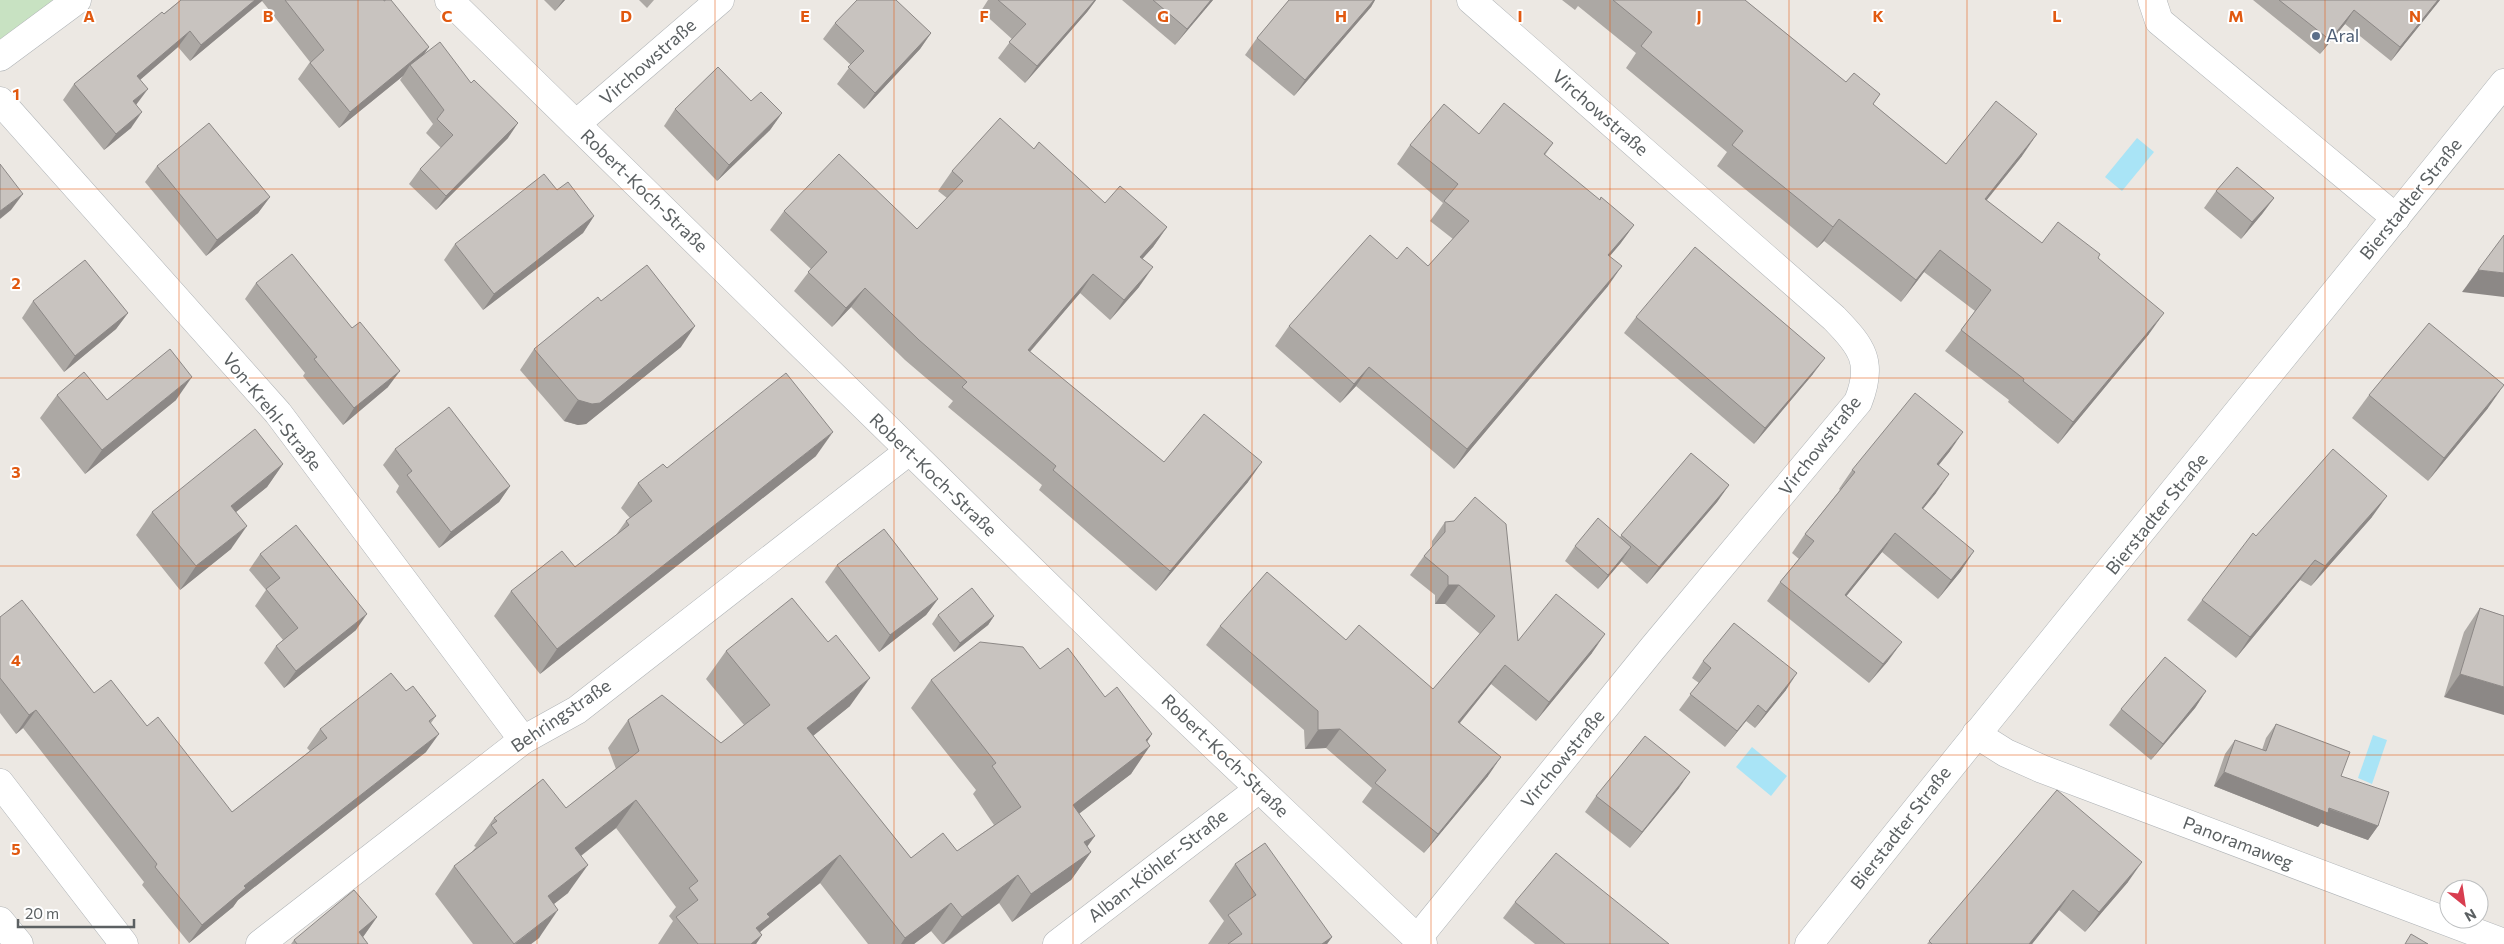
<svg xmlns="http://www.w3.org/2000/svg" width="2504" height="944" font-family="Commissioner,sans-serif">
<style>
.green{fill:#c8e2c2}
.water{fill:#a9e4f6}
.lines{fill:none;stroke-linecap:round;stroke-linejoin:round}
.street-casing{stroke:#b0b4b7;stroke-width:29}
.secondary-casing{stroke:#afb4b7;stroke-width:29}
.street{stroke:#fff;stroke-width:28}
.secondary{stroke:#fff;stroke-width:28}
.wall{fill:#aca8a4}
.shaded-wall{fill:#8c8886}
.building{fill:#c8c3bf;stroke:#8c8886}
.grid{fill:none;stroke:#e15910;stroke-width:1;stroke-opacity:0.55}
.service-dot{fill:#5c6f8a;stroke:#fff;stroke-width:2}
.labels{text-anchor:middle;stroke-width:4;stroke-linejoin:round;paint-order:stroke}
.service-label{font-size:18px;fill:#4e5e75;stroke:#fff;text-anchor:start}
.street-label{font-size:18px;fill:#5b6062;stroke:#fff}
.grid-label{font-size:16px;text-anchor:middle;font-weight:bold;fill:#e15910;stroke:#fff;stroke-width:4;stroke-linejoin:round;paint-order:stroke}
</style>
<rect width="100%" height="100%" fill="#ece8e3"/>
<path class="green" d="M 0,0 L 57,0 L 0,45 Z"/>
<g class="water">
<path d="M 2137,138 L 2154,152 L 2122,191 L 2105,177 Z"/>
<path d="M 2373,735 L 2387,740 L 2372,784 L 2358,778 Z"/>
<path d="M 1752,747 L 1787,776 L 1771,796 L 1736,767 Z"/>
</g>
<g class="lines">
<defs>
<g id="street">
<path d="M 449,0 L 1132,668 L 1423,944"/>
<path d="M 2152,0 L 2159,21 L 2396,218"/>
<path d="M 0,57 L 77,0"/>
<path d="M 0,101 L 278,413 L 523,740"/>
<path d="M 576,124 L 720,0"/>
<path d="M 1976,734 L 2006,753 L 2042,769 L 2504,943"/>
<path d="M 0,783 L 124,944"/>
<path d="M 0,921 L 19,944"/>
<path d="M 1417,939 L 1652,649 L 1858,402 C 1874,362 1862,347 1834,318 L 1471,0"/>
<path d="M 260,944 L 523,740 L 577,710 L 909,451"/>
<path d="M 1057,944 L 1259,789"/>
</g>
<path id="secondary" d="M 1809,944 C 2038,655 2273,371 2504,83"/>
</defs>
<use href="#street" class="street-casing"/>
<use href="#secondary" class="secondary-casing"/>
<use href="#street" class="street"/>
<use href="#secondary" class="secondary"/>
</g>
<g class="wall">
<path d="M 181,0 L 384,0 L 429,47 L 424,54 L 508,138 L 436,210 L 409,184 L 420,169 L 441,148 L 426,133 L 433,124 L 400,80 L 403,76 L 339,128 L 298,79 L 310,62 L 262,1 L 190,61 L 178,47 L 140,80 L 136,105 L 131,128 L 104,150 L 63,100 L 74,84 Z"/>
<path d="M 544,0 L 565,0 L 555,11 Z"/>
<path d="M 639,0 L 654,0 L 647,8 Z"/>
<path d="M 988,0 L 1096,0 L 1087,12 L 1025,83 L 998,58 L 1012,39 L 981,11 Z"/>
<path d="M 1122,0 L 1213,0 L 1175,45 Z"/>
<path d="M 1289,0 L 1375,0 L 1371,7 L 1294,96 L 1245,55 L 1257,38 Z"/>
<path d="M 1562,0 L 1745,0 L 1846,82 L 1880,94 L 1873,104 L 1946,164 L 2022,156 L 1986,200 L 2042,243 L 2098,258 L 2149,334 L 2058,444 L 2008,402 L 2009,400 L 1945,351 L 1961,330 L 1975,311 L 1924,272 L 1901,302 L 1824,241 L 1817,248 L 1717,166 L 1727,152 L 1626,68 L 1636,53 L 1578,6 L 1575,10 Z"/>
<path d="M 2253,0 L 2440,0 L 2391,61 L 2345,24 L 2320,54 Z"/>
<path d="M 835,23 L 931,33 L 920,49 L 864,109 L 837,84 L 851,65 L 823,39 Z"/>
<path d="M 751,101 L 782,113 L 770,130 L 717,181 L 664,126 L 675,109 Z"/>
<path d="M 1479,134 L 1553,143 L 1545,155 L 1599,200 L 1634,225 L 1620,244 L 1610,256 L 1608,286 L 1454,469 L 1356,386 L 1340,403 L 1275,346 L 1289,326 L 1397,259 L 1428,266 L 1453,239 L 1430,221 L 1443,203 L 1397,164 L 1410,145 Z"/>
<path d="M 1034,149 L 1105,203 L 1167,227 L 1153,247 L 1143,258 L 1139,287 L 1110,320 L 1080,293 L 1030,352 L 1164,462 L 1248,482 L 1156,591 L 1039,490 L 1042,485 L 948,407 L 953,401 L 905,360 L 851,307 L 832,327 L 794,291 L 811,269 L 770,230 L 784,211 L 917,229 L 947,198 L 938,191 L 952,171 Z"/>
<path d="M 157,166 L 270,197 L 258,213 L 206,256 L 145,182 Z"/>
<path d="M 557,190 L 594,216 L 583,233 L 483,310 L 444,260 L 455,244 Z"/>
<path d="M 2216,191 L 2274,198 L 2262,214 L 2241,239 L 2204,208 Z"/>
<path d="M 256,283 L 352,328 L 388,387 L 343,425 L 303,376 L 305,373 L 245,299 Z"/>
<path d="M 33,301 L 128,313 L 116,329 L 64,372 L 22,318 Z"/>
<path d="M 601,301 L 681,347 L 586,424 L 578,425 L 564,421 L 520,370 L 534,349 Z"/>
<path d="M 1636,317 L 1813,374 L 1754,444 L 1624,333 Z"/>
<path d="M 57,395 L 107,400 L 176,400 L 85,474 L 40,418 Z"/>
<path d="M 2369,395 L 2488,408 L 2428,481 L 2352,418 Z"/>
<path d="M 395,449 L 510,486 L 499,502 L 439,548 L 396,492 L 399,486 L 383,465 Z"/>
<path d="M 1950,451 L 1939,465 L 1936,493 L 1923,509 L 1961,571 L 1938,599 L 1882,552 L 1846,596 L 1888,661 L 1869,683 L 1767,601 L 1780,582 L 1799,559 L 1792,553 L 1805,534 L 1840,490 L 1839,489 L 1852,470 Z"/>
<path d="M 1691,453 L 1729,485 L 1717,502 L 1647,584 L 1621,561 L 1598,589 L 1565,561 L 1575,546 L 1620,537 Z"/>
<path d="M 816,456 L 540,674 L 494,616 L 511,591 L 575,567 L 616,535 L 626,521 L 630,518 L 621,508 L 638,483 L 667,468 Z"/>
<path d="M 283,464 L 267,487 L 236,512 L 231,549 L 180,590 L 136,535 L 152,512 Z"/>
<path d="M 2372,517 L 2311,586 L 2300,580 L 2236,658 L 2187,620 L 2202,600 L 2256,536 Z"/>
<path d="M 1445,522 L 1518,641 L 1592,653 L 1536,721 L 1491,684 L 1460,723 L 1488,776 L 1424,853 L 1362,802 L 1372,788 L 1326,748 L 1305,749 L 1304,730 L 1206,645 L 1220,626 L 1346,640 L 1433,689 L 1480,634 L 1445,604 L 1435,604 L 1435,595 L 1410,575 L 1424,556 L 1432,547 L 1432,541 Z"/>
<path d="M 260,554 L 356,630 L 284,688 L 264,663 L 276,646 L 283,640 L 255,606 L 266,590 L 249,570 Z"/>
<path d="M 837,565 L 938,599 L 926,615 L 879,652 L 825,582 Z"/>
<path d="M 2480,608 L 2504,616 L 2444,697 L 2464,632 Z"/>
<path d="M 938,615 L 994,616 L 988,625 L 954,652 L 932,624 Z"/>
<path d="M 0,617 L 94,693 L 147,726 L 232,812 L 310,751 L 307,748 L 320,729 L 406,691 L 436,716 L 431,723 L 426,752 L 238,900 L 233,907 L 189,943 L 142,885 L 144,882 L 23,728 L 16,734 L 0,713 Z"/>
<path d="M 726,651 L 850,706 L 813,736 L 911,858 L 957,851 L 994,825 L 973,794 L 976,790 L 911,708 L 931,680 L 1040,669 L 1105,697 L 1152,734 L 1147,742 L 1131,774 L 1079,813 L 1087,846 L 1091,852 L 1071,880 L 1012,922 L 999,903 L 944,944 L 942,944 L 931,931 L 914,944 L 868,944 L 820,883 L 760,932 L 762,935 L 756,944 L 658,944 L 673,921 L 669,916 L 676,907 L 616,828 L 581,856 L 568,893 L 554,904 L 539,938 L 531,944 L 473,944 L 435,894 L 454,866 L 471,853 L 476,847 L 474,846 L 494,818 L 566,808 L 616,769 L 608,748 L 628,720 L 721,743 L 744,725 L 706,679 Z"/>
<path d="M 1703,661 L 1786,690 L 1755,728 L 1746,721 L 1725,747 L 1679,710 L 1699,683 L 1692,678 Z"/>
<path d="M 2206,691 L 2195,708 L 2151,760 L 2109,725 L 2121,709 Z"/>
<path d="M 2276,724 L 2341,776 L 2378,826 L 2368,840 L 2321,823 L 2318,827 L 2214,786 L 2225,754 L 2235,740 L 2262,750 L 2266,738 Z"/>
<path d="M 1679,788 L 1630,848 L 1585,812 L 1596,796 Z"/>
<path d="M 2057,790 L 2128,882 L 2085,932 L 2059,910 L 2032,944 L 1927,944 Z"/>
<path d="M 1235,864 L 1332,937 L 1327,944 L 1208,944 L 1224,921 L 1209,901 Z"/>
<path d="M 1515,902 L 1669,944 L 1535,944 L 1503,918 Z"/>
<path d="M 377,917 L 363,937 L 368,944 L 291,944 L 294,940 Z"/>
</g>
<g class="shaded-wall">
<path d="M 255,0 L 263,0 L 190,61 L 201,45 Z"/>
<path d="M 563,0 L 565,0 L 555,11 Z"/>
<path d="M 1095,0 L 1096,0 L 1087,12 L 1025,83 L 1037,66 Z"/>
<path d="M 1211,0 L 1213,0 L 1175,45 L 1187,29 Z"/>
<path d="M 1374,0 L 1375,0 L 1371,7 L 1294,96 L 1305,80 Z"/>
<path d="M 2438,0 L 2440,0 L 2391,61 L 2400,47 Z"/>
<path d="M 2354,10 L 2345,24 L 2320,54 L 2330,40 Z"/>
<path d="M 190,31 L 178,47 L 126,92 L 137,76 Z"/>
<path d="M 931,33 L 920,49 L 864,109 L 875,93 Z"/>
<path d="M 429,47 L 418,63 L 410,65 L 403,76 L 339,128 L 350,112 Z"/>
<path d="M 148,89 L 136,105 L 121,117 L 133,101 Z"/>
<path d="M 142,112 L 131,128 L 104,150 L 116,134 Z"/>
<path d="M 782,113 L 770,130 L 717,181 L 729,165 Z"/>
<path d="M 518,123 L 508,138 L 436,210 L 446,196 Z"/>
<path d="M 2037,134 L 2022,156 L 1970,221 L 1985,199 Z"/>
<path d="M 23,194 L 11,210 L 0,219 L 0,211 Z"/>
<path d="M 270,197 L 258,213 L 206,256 L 217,240 Z"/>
<path d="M 2274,198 L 2262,214 L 2241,239 L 2252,222 Z"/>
<path d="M 594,216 L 583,233 L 483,310 L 494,294 Z"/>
<path d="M 1839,219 L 1824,241 L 1817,248 L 1833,227 Z"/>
<path d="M 1634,225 L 1620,244 L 1594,274 L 1608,255 Z"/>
<path d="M 1167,227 L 1153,247 L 1127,276 L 1140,257 Z"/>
<path d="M 1940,250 L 1924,272 L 1901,302 L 1916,280 Z"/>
<path d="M 1622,266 L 1608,286 L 1454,469 L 1467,449 Z"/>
<path d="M 1153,267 L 1139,287 L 1110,320 L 1124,300 Z"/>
<path d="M 2478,270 L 2504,273 L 2504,297 L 2462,292 Z"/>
<path d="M 1093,274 L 1080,293 L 1014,370 L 1028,350 Z"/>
<path d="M 865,288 L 851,307 L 832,327 L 846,308 Z"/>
<path d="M 128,313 L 116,329 L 64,372 L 75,356 Z"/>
<path d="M 2164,313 L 2149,334 L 2058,444 L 2073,422 Z"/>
<path d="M 695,326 L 681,347 L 586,424 L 578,425 L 564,421 L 578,400 Z"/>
<path d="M 1825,358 L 1813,374 L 1754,444 L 1765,428 Z"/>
<path d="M 1369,367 L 1356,386 L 1340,403 L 1354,384 Z"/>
<path d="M 400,371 L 388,387 L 343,425 L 354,408 Z"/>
<path d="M 192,377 L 176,400 L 85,474 L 102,450 Z"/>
<path d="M 2504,385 L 2488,408 L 2428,481 L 2444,458 Z"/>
<path d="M 833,432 L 816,456 L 540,674 L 557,649 Z"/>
<path d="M 1963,432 L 1950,451 L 1924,483 L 1937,464 Z"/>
<path d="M 1262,462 L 1248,482 L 1156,591 L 1170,571 Z"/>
<path d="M 283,464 L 267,487 L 215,529 L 231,506 Z"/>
<path d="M 1949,474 L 1936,493 L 1908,527 L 1922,508 Z"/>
<path d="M 1729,485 L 1717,502 L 1647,584 L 1659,567 Z"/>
<path d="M 510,486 L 499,502 L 439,548 L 451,532 Z"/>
<path d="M 2387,496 L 2372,517 L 2311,586 L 2325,566 Z"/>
<path d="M 247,526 L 231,549 L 180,590 L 196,566 Z"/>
<path d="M 1895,533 L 1882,552 L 1832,614 L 1845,595 Z"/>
<path d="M 1631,547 L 1621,562 L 1598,589 L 1608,575 Z"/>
<path d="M 1974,551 L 1961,571 L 1938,599 L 1951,580 Z"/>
<path d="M 2315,560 L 2300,580 L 2236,658 L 2250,637 Z"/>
<path d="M 1448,585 L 1459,585 L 1445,604 L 1435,604 Z"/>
<path d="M 938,599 L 926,615 L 879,652 L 890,635 Z"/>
<path d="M 367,614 L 356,630 L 284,688 L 296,671 Z"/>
<path d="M 994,616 L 988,625 L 954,652 L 960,643 Z"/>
<path d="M 1605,634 L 1592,653 L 1536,721 L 1549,702 Z"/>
<path d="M 1902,642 L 1888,661 L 1869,683 L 1883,664 Z"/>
<path d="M 1505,665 L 1491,684 L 1445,741 L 1458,722 Z"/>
<path d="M 1797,673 L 1786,690 L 1755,728 L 1766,712 Z"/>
<path d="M 2460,674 L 2504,687 L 2504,715 L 2444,697 Z"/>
<path d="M 870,678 L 850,706 L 788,756 L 807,728 Z"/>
<path d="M 2206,691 L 2195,708 L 2151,760 L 2163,744 Z"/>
<path d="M 1758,705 L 1746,721 L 1725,747 L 1737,731 Z"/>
<path d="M 36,710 L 23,728 L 16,734 L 29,715 Z"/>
<path d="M 1340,729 L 1326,748 L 1305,749 L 1318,730 Z"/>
<path d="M 439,734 L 426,752 L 238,900 L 233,907 L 189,943 L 202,925 L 244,886 Z"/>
<path d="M 1152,734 L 1138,755 L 1150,746 L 1131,774 L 1054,833 L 1073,805 Z"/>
<path d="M 1501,757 L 1488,776 L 1424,853 L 1438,834 Z"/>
<path d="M 1690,772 L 1679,788 L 1630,848 L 1642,832 Z"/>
<path d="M 2224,772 L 2378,826 L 2368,840 L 2321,823 L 2318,827 L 2214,786 Z"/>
<path d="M 636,800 L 616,828 L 555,876 L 575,848 Z"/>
<path d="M 1095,836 L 1076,862 L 1091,852 L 1071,880 L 1012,922 L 1031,894 L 1084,842 Z"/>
<path d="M 840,855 L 820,883 L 760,932 L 751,944 L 745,944 L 767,914 Z"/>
<path d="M 2142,862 L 2128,882 L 2085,932 L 2099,912 Z"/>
<path d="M 588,865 L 568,893 L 528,924 L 548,896 Z"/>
<path d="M 1018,875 L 999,903 L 943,944 L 962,917 Z"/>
<path d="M 2073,890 L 2059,910 L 2032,944 L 2029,944 Z"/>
<path d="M 951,903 L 931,931 L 914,944 L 901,944 L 905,938 Z"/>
<path d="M 558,910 L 539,938 L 531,944 L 515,944 Z"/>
<path d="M 377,917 L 358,944 L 359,932 Z"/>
<path d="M 762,935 L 756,944 L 751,944 Z"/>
<path d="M 1332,937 L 1327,944 L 1322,944 Z"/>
</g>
<g class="building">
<path d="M 181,0 L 255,0 L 201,45 L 190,31 L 137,76 L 148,89 L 133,101 L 142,112 L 116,134 L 74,84 L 162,12 L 164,14 Z"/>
<path d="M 285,0 L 384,0 L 384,1 L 386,0 L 391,0 L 429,47 L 350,112 L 310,63 L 324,50 Z"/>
<path d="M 857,0 L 896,0 L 931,33 L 875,93 L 848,67 L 864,51 L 835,23 Z"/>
<path d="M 998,0 L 1095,0 L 1037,66 L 1009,42 L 1026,24 Z"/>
<path d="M 1153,0 L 1211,0 L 1187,29 Z"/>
<path d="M 1289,0 L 1374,0 L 1305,80 L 1257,38 Z"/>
<path d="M 1613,0 L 1745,0 L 1846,82 L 1854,73 L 1880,94 L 1873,104 L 1946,164 L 1996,101 L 2037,134 L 1985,199 L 2042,243 L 2058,222 L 2100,254 L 2098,258 L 2164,313 L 2073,422 L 2023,381 L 2024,379 L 1961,330 L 1991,290 L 1940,250 L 1916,280 L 1839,219 L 1833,227 L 1732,145 L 1743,131 L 1641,46 L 1652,32 Z"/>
<path d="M 2279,0 L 2438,0 L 2400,47 L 2354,10 L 2330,40 Z"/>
<path d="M 440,42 L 471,83 L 474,80 L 518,123 L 446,196 L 420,169 L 453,135 L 437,119 L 444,110 L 410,65 Z"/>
<path d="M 718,67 L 751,101 L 761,92 L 782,113 L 729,165 L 675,109 Z"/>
<path d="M 1504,103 L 1553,143 L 1544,154 L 1600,200 L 1601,197 L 1634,225 L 1608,255 L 1622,266 L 1467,449 L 1369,367 L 1354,384 L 1289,326 L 1370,235 L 1397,259 L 1407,247 L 1428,266 L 1469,221 L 1444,201 L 1458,184 L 1410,145 L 1444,104 L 1479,134 Z"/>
<path d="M 1000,118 L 1034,149 L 1039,142 L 1105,203 L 1120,186 L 1167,227 L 1140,257 L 1153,267 L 1124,300 L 1093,274 L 1028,350 L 1164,462 L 1204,414 L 1262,462 L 1170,571 L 1053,470 L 1056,466 L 962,387 L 967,382 L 919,340 L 865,288 L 846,308 L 808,272 L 827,252 L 784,211 L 839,154 L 917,229 L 963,181 L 952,171 Z"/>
<path d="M 209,123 L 270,197 L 217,240 L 157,166 Z"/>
<path d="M 0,164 L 23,194 L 0,211 Z"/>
<path d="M 2237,167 L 2274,198 L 2252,222 L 2216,191 Z"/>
<path d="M 544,174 L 557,190 L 568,182 L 594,216 L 494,294 L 455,244 Z"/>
<path d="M 2504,235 L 2504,273 L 2478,270 Z"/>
<path d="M 1695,247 L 1825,358 L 1765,428 L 1636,317 Z"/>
<path d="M 292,254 L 352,328 L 360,322 L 400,371 L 354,408 L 314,359 L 317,357 L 256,283 Z"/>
<path d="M 85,260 L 128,313 L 75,356 L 33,301 Z"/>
<path d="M 647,265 L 695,326 L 600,403 L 592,404 L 578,400 L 534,349 L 598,297 L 601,301 Z"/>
<path d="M 2429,323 L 2504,385 L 2444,458 L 2369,395 Z"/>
<path d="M 170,349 L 192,377 L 102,450 L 57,395 L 84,372 L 107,400 Z"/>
<path d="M 786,373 L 833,432 L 557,649 L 511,591 L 562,551 L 575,567 L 629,525 L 626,521 L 652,501 L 638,483 L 663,464 L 667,468 Z"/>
<path d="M 1915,393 L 1963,432 L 1937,464 L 1949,474 L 1922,508 L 1974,551 L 1951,580 L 1895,533 L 1845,595 L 1902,642 L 1883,664 L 1780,582 L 1814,541 L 1805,534 L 1855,472 L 1852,470 Z"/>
<path d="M 449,407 L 510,486 L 451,532 L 407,475 L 412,471 L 395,449 Z"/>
<path d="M 255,429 L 283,464 L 231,506 L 247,526 L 196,566 L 152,512 Z"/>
<path d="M 2333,449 L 2387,496 L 2325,566 L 2315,560 L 2250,637 L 2202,600 L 2253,533 L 2256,536 Z"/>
<path d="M 1691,453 L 1729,485 L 1659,567 L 1621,535 Z"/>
<path d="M 1475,497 L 1506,524 L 1518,641 L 1556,594 L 1605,634 L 1549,702 L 1505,665 L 1458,722 L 1501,757 L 1438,834 L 1375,783 L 1386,770 L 1340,729 L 1318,730 L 1318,711 L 1220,626 L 1267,572 L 1346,640 L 1359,625 L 1433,689 L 1495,616 L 1459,585 L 1448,585 L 1448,576 L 1424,556 L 1445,532 L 1445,522 L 1454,521 Z"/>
<path d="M 1598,518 L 1631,547 L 1608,575 L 1575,546 Z"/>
<path d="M 296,525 L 367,614 L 296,671 L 276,646 L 298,628 L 266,589 L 280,578 L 260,554 Z"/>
<path d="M 884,529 L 938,599 L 890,635 L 837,565 Z"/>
<path d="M 972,588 L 994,616 L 960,643 L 938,615 Z"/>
<path d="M 792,598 L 828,642 L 836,635 L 870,678 L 807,728 L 911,858 L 943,833 L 957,851 L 1021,807 L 992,766 L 996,763 L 931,680 L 980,642 L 1023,647 L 1040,669 L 1068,648 L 1105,697 L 1117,687 L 1152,734 L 1146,740 L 1150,746 L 1073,805 L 1095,836 L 1084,842 L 1091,852 L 1031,894 L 1018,875 L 962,917 L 951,903 L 905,938 L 840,855 L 767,914 L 770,917 L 756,928 L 762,935 L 751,944 L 698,944 L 676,917 L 698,900 L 689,888 L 698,881 L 636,800 L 575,848 L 588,865 L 548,896 L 558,910 L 514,944 L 454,866 L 497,833 L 491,825 L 497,821 L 494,818 L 543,779 L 566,808 L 639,751 L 628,720 L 662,695 L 721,743 L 770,705 L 726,651 Z"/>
<path d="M 22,600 L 94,693 L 111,680 L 147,726 L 158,717 L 232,812 L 327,738 L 320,729 L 391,673 L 406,691 L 413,686 L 436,716 L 429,721 L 439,734 L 244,886 L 246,888 L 202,925 L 155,867 L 157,864 L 36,710 L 29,715 L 0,678 L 0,617 Z"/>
<path d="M 2480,608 L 2504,616 L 2504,687 L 2460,674 Z"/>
<path d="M 1734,623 L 1797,673 L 1766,712 L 1758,705 L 1737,731 L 1690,694 L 1711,668 L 1703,661 Z"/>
<path d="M 2165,657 L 2206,691 L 2163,744 L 2121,709 Z"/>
<path d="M 2276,724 L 2350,752 L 2341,776 L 2389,792 L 2378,826 L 2329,808 L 2328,813 L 2224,772 L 2235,740 L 2266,751 Z"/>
<path d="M 1645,736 L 1690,772 L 1642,832 L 1596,796 Z"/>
<path d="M 2057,790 L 2142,862 L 2099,912 L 2073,890 L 2029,944 L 1932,944 L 1929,941 Z"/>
<path d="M 1265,843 L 1332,937 L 1322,944 L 1228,944 L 1242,934 L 1228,915 L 1256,895 L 1235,864 Z"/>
<path d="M 1556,853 L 1669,944 L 1565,944 L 1515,902 Z"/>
<path d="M 354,890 L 377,917 L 359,932 L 368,944 L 297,944 L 294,940 Z"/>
<path d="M 2411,934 L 2428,944 L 2405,944 Z"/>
</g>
<path class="grid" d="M 179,0 L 179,944M 358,0 L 358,944M 537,0 L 537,944M 715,0 L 715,944M 894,0 L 894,944M 1073,0 L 1073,944M 1252,0 L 1252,944M 1431,0 L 1431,944M 1610,0 L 1610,944M 1789,0 L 1789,944M 1967,0 L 1967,944M 2146,0 L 2146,944M 2325,0 L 2325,944M 0,189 L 2504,189M 0,378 L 2504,378M 0,566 L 2504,566M 0,755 L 2504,755"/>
<circle class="service-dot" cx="2316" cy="36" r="5"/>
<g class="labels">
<g class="service-label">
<text x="2326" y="42">Aral</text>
</g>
<g class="street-label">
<text transform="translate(648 62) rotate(-41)" y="6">Virchowstraße</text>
<text transform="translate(1600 113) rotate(41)" y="6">Virchowstraße</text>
<text transform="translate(644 191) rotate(44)" y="6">Robert-Koch-Straße</text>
<text transform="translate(2411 199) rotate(-51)" y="6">Bierstadter Straße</text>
<text transform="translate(272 412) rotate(51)" y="6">Von-Krehl-Straße</text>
<text transform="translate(1820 446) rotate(-52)" y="6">Virchowstraße</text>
<text transform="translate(933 475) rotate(44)" y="6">Robert-Koch-Straße</text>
<text transform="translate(2157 514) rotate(-51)" y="6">Bierstadter Straße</text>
<text transform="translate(561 716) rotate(-34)" y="6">Behringstraße</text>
<text transform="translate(1225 756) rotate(44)" y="6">Robert-Koch-Straße</text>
<text transform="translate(1563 759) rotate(-51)" y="6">Virchowstraße</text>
<text transform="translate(1901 828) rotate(-52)" y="6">Bierstadter Straße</text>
<text transform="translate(2238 843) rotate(21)" y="6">Panoramaweg</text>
<text transform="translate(1158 866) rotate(-38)" y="6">Alban-Köhler-Straße</text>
</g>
</g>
<g class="grid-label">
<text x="89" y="22">A</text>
<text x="268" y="22">B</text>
<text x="447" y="22">C</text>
<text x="626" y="22">D</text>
<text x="805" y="22">E</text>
<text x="984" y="22">F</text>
<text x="1163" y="22">G</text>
<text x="1341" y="22">H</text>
<text x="1520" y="22">I</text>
<text x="1699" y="22">J</text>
<text x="1878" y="22">K</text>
<text x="2057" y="22">L</text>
<text x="2236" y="22">M</text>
<text x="2415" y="22">N</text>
<text x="16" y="100">1</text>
<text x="16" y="289">2</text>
<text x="16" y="478">3</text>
<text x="16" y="666">4</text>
<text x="16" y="855">5</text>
</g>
<g transform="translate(2464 904) rotate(150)"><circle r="24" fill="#ffffff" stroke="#bdbfc0"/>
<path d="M0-4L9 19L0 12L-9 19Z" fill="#d83d4f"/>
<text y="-8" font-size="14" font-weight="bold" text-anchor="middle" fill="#5b6062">N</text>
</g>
<path d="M18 919v8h116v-8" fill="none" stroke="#5b6062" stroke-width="2.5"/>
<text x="25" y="919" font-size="15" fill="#5b6062" stroke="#ffffff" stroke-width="4" paint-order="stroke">20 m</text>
</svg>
